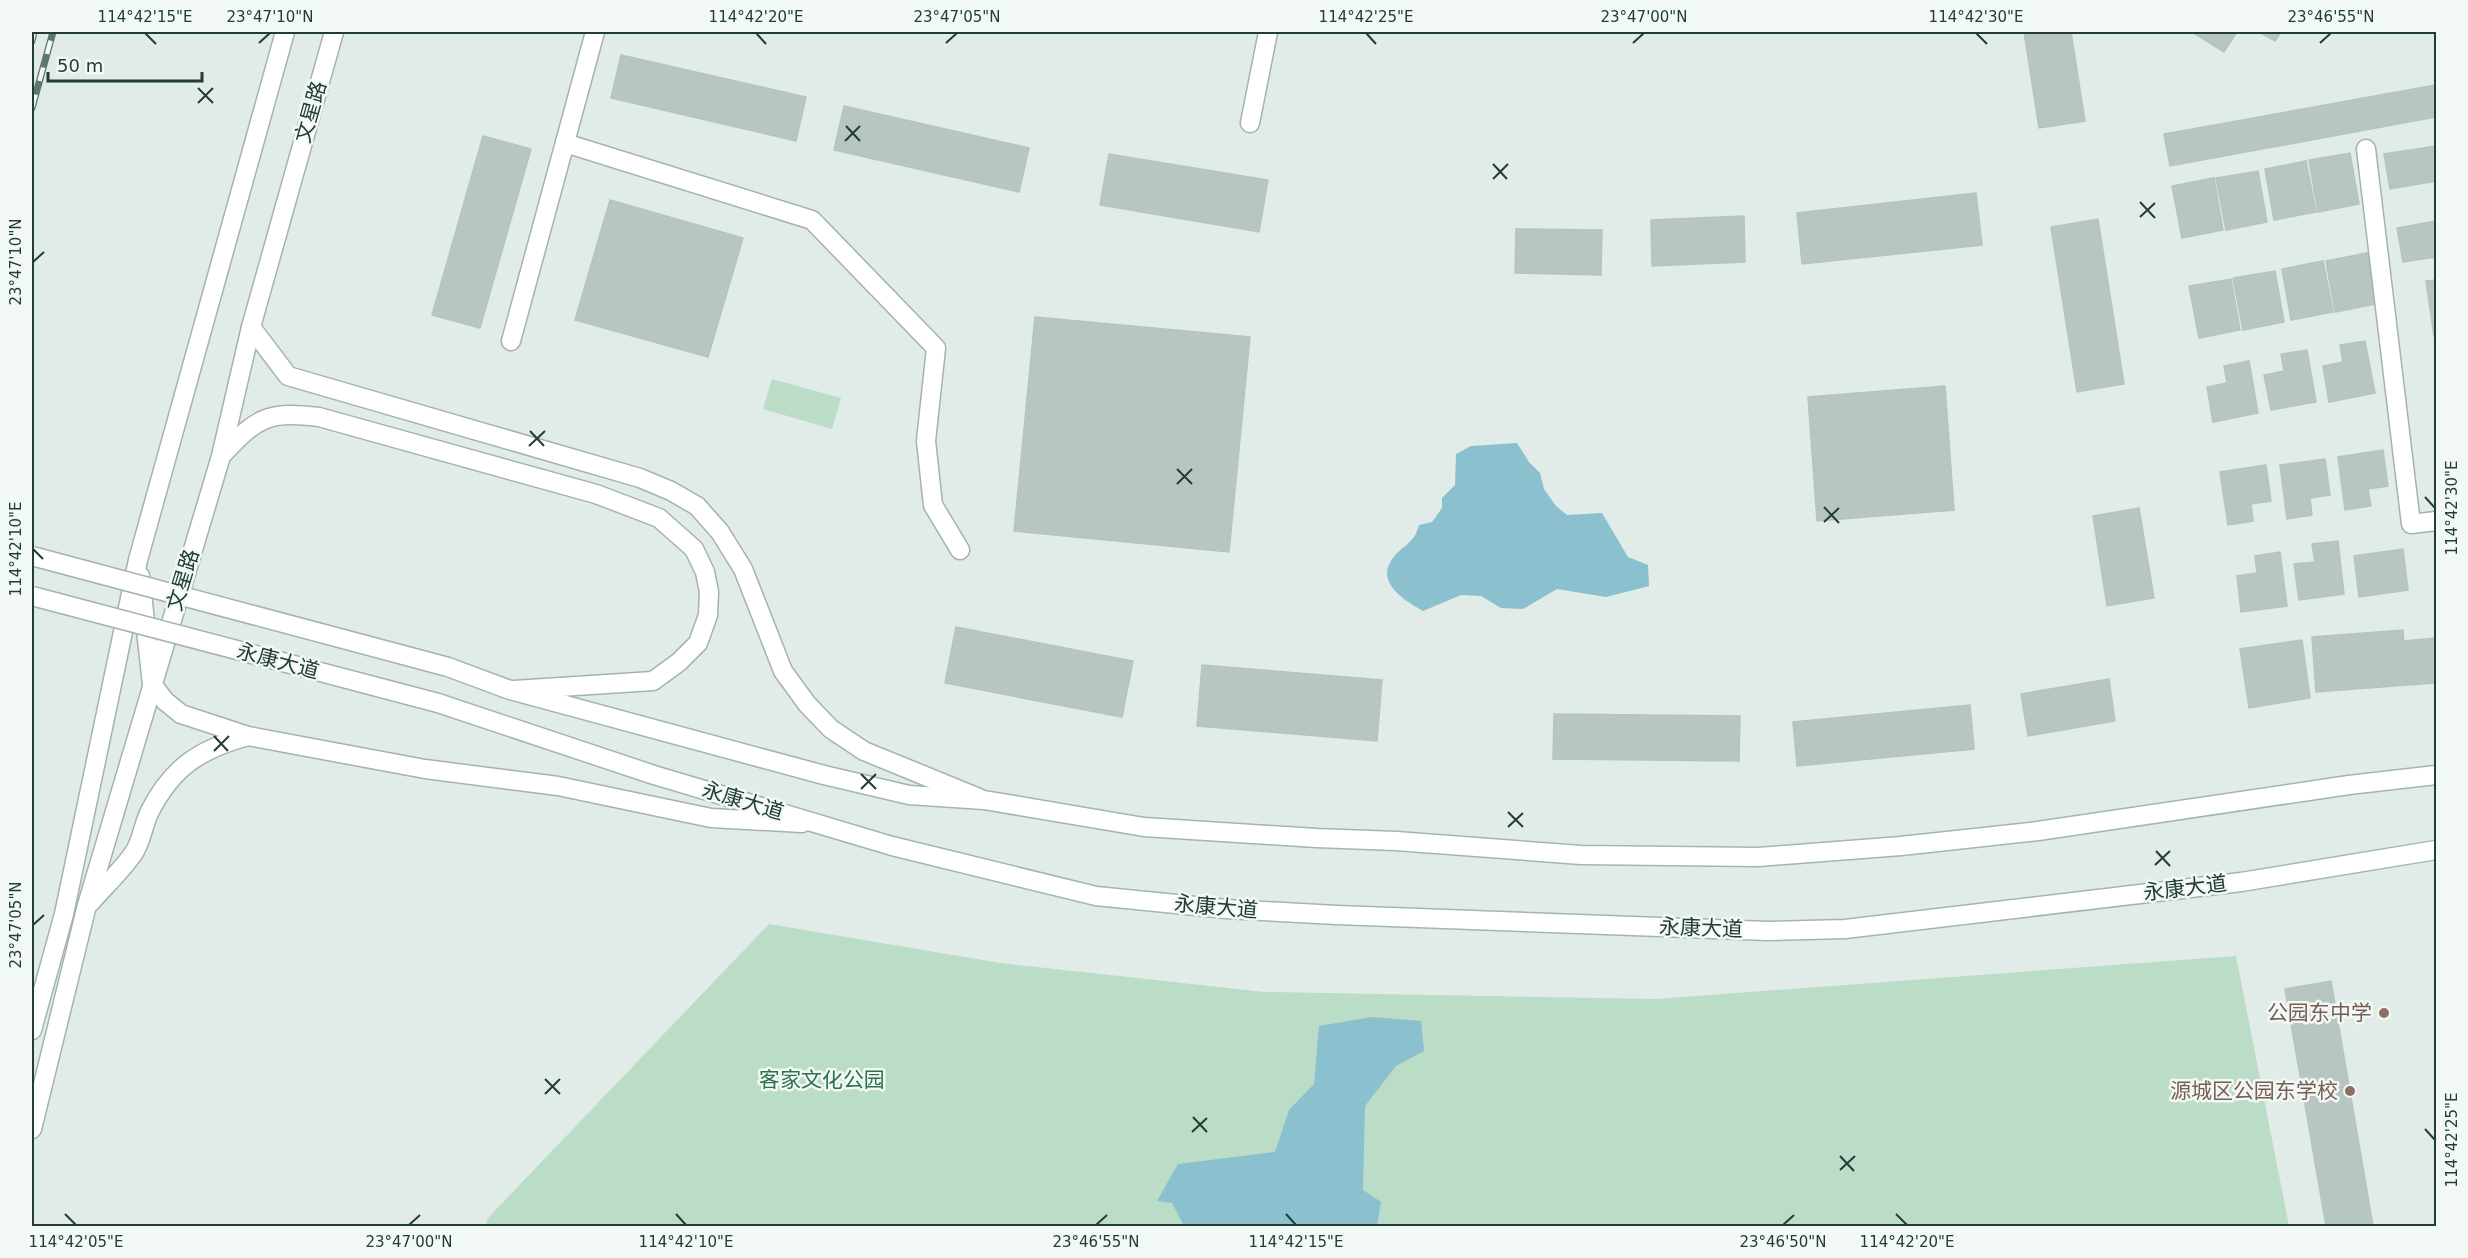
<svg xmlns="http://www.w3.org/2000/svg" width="2468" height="1258" font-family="'DejaVu Sans','Noto Sans SC',sans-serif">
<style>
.green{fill:#bbdcc6}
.water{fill:#8bc0cf}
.building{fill:#b7c6c1;stroke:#b4c5bf;stroke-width:1.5}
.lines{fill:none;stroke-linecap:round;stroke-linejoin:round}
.minor-casing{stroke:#a4b3af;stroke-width:21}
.tertiary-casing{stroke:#a4b3af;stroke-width:21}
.secondary-casing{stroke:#a0b7b0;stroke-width:21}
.minor{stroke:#fff;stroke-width:18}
.tertiary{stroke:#fff;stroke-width:18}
.secondary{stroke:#fff;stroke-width:18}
.rail-casing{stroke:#5c7772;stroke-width:7}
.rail{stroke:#f2f8f5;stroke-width:4.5;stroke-dasharray:14;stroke-linecap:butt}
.tertiary-bridge-casing{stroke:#a4b3af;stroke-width:21;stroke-linecap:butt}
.tertiary-bridge{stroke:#fff;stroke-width:18}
.ticks{fill:none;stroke:#223c36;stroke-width:2}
.education-dot{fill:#8d6e63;stroke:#f2f8f5;stroke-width:2}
.labels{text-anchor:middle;stroke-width:5;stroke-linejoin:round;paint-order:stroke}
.street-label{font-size:21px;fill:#223c36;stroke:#f2f8f5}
.education-label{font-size:21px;fill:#785e54;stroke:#f2f8f5;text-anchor:end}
.park-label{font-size:21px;fill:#2d724c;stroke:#f2f8f5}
.neatline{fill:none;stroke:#223c36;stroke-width:2}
.ticks-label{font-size:15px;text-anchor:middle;fill:#223c36}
</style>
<rect width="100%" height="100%" fill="#e1ebe8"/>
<g class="green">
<path d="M 772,379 L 841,398 L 832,429 L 763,409 Z"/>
<path d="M 769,924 L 1000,963 L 1264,992 L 1656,999 L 2236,956 L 2289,1226 L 486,1226 L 487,1219 Z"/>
</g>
<g class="water">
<path d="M 1517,443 L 1529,462 L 1540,473 L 1544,489 L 1556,506 L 1567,515 L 1602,513 L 1628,557 L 1648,565 L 1649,586 L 1606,597 L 1557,589 L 1523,609 L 1501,608 L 1481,596 L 1461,595 L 1423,611 C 1405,601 1374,582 1393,558 C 1404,544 1414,544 1419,525 L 1432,522 L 1442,508 L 1442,498 L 1455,485 L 1456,454 L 1471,446 Z"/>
<path d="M 1372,1017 L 1421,1021 L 1424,1051 L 1396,1066 L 1365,1106 L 1363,1190 L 1381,1202 L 1377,1226 L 1184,1226 L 1172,1203 L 1157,1201 L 1178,1164 L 1275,1152 L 1289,1110 L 1314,1084 L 1319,1026 Z"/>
</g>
<g class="building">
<path d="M 2024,32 L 2071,32 L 2085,121 L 2039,128 Z"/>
<path d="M 2192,32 L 2237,32 L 2224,52 Z"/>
<path d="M 2259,32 L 2281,32 L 2275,41 Z"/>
<path d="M 621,55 L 806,97 L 796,141 L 611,98 Z"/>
<path d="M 2436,85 L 2436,117 L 2170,166 L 2164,134 Z"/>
<path d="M 844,106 L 1029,148 L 1019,192 L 834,150 Z"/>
<path d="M 483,136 L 531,149 L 480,328 L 432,315 Z"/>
<path d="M 2436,146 L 2436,181 L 2390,189 L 2384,154 Z"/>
<path d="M 2350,153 L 2359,204 L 2318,212 L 2309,160 Z"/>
<path d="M 1109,154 L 1268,180 L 1259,232 L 1100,205 Z"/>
<path d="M 2306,161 L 2316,212 L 2274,220 L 2265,169 Z"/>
<path d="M 2258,171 L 2267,222 L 2226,230 L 2216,178 Z"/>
<path d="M 2214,178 L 2223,230 L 2182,238 L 2172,186 Z"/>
<path d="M 1976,193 L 1982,245 L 1802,264 L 1797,213 Z"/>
<path d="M 610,200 L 743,238 L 708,357 L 575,320 Z"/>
<path d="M 1744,216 L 1745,262 L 1652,266 L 1651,220 Z"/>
<path d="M 2098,219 L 2124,384 L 2077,392 L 2051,227 Z"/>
<path d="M 2436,221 L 2436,257 L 2403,262 L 2397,228 Z"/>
<path d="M 1516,229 L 1602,230 L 1601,275 L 1515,273 Z"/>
<path d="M 2367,253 L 2376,304 L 2335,312 L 2326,261 Z"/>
<path d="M 2323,261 L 2333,312 L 2291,320 L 2282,269 Z"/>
<path d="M 2275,271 L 2284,322 L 2243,330 L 2233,278 Z"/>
<path d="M 2231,279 L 2240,330 L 2199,338 L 2189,286 Z"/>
<path d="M 2436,280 L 2436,335 L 2434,336 L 2426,281 Z"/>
<path d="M 1035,317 L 1250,337 L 1229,552 L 1014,531 Z"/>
<path d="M 2365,341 L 2375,393 L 2329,402 L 2323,366 L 2343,362 L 2340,345 Z"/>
<path d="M 2307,350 L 2316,402 L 2271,410 L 2264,375 L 2284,371 L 2281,354 Z"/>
<path d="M 2249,361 L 2258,413 L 2213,422 L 2207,387 L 2227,383 L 2224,366 Z"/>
<path d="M 1945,386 L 1954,510 L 1817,521 L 1808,397 Z"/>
<path d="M 2383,450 L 2388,486 L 2368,489 L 2371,506 L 2345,510 L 2338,457 Z"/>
<path d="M 2325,459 L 2330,495 L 2310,498 L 2312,515 L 2287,519 L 2280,465 Z"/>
<path d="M 2266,465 L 2271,501 L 2251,504 L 2253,521 L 2228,525 L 2220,472 Z"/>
<path d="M 2139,508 L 2154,598 L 2107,606 L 2093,516 Z"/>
<path d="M 2338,541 L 2344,594 L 2299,600 L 2294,564 L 2315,562 L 2312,544 Z"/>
<path d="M 2403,549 L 2408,590 L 2359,597 L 2354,556 Z"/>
<path d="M 2280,552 L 2287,606 L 2241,612 L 2237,576 L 2257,573 L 2255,556 Z"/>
<path d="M 956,627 L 1133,661 L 1122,717 L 945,683 Z"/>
<path d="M 2403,630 L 2407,685 L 2316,692 L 2312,637 Z"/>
<path d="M 2436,638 L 2436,683 L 2407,685 L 2404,641 Z"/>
<path d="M 2302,640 L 2310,698 L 2249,708 L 2240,649 Z"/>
<path d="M 1202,665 L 1382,680 L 1377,741 L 1197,726 Z"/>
<path d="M 2109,679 L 2115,721 L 2028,736 L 2021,694 Z"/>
<path d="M 1970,705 L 1974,749 L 1797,766 L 1793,722 Z"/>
<path d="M 1554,714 L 1740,716 L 1739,761 L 1553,759 Z"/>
<path d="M 2331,981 L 2373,1226 L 2326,1226 L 2285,989 Z"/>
</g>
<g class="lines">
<defs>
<g id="minor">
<path d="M 1250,123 L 1268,32"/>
<path d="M 565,143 L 812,220 L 936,348 L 926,441 L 933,505 L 960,550"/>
<path d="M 2366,149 L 2411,524 L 2436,521"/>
<path d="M 511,341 L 595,32"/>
</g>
<g id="tertiary">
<path d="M 251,327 L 288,376 L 640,478 L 671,491 L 697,506 L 720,532 L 743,569 L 783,671 L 807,704 L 831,729 L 864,751 L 979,798"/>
<path d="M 223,454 C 257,417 269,411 319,417 L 596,494 L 659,518 L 694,549 L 705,572 L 709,592 L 708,615 L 698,643 L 679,662 L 653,681 L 514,690"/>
<path d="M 140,576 L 152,684 L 165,701 L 181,714 L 248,736"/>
<path d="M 91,902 C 105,886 121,871 133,854 C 142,842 143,824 150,811 C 173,766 201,749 248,736 L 425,769 L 558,786 L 711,818 L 802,823"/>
<path d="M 32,1030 L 64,914 L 138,560 L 285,32"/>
<path d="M 32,1129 L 87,905 L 221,456 L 251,327 L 334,32"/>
</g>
<g id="secondary">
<path d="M 448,667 L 510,690 L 824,775 L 909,795 L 984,800 L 1144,827 L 1316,838 L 1396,841 L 1581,855 L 1758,857 L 1901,846 L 2038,831 L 2349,785 L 2436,775"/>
<path d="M 438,703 L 654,775 L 892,846 L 1096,896 L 1226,909 L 1337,915 L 1768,931 L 1845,929 L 2241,882 L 2436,850"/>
</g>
</defs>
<use href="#minor" class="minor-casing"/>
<use href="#tertiary" class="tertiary-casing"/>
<use href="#secondary" class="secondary-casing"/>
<use href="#minor" class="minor"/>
<use href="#tertiary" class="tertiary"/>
<use href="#secondary" class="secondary"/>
<defs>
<g id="rail">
<path d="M 32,41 L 34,32"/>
<path d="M 32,108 L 53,32"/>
</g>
</defs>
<use href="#rail" class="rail-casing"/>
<use href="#rail" class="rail"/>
<defs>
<g id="tertiary-bridge">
<path d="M 32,556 L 448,667"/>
<path d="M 32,596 L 438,703"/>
</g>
</defs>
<use href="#tertiary-bridge" class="tertiary-bridge-casing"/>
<use href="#tertiary-bridge" class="tertiary-bridge"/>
</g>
<path class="ticks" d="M 145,33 L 156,44M 756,33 L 766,44M 1366,33 L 1376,44M 1976,33 L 1987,44M 259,43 L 270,33M 946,43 L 957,33M 1633,43 L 1644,33M 2320,43 L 2331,33M 198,88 L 213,103M 198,103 L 213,88M 846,126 L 860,141M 845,141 L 860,126M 1493,164 L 1507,179M 1493,179 L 1508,164M 2140,202 L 2155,218M 2140,217 L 2155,203M 33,262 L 44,252M 530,431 L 544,446M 529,446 L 545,431M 1177,469 L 1192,484M 1177,484 L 1192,469M 2425,497 L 2435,508M 1824,507 L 1839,523M 1824,522 L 1839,508M 33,549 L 43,559M 214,736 L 228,751M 214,751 L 229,736M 861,774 L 876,789M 861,789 L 876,774M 1508,812 L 1523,827M 1508,827 L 1523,813M 2156,851 L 2170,866M 2155,865 L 2170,851M 33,925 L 44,915M 545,1079 L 560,1094M 545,1094 L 560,1079M 1193,1117 L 1207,1132M 2425,1129 L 2435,1140M 1192,1132 L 1207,1118M 1840,1156 L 1854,1171M 1840,1170 L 1855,1156M 65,1214 L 76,1225M 676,1214 L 686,1225M 1286,1214 L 1296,1225M 1896,1214 L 1907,1225M 409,1225 L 420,1215M 1096,1225 L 1107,1215M 1783,1225 L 1794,1215"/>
<g class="education-dot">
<circle cx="2384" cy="1013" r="6"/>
<circle cx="2350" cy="1091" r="6"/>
</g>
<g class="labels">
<g class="street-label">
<text transform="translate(311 112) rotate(-74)" y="7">文星路</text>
<text transform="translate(183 580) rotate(-73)" y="7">文星路</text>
<text transform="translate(278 661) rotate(15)" y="7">永康大道</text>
<text transform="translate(743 801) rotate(17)" y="7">永康大道</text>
<text transform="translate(2185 888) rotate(-7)" y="7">永康大道</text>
<text transform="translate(1216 907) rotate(5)" y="7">永康大道</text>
<text transform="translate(1701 928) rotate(2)" y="7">永康大道</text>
</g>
<g class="education-label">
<text x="2372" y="1020">公园东中学</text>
<text x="2338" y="1098">源城区公园东学校</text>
</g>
<g class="park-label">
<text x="822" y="1087">客家文化公园</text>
</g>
</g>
<rect width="2468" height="1258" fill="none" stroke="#f2f8f5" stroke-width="66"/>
<path d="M48 72v9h154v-9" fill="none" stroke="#223c36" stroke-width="3"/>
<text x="57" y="72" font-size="18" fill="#223c36" stroke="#f2f8f5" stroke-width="4.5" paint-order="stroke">50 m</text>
<rect x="33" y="33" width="2402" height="1192" class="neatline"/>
<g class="ticks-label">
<text x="145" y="22">114°42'15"E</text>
<text x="270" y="22">23°47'10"N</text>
<text x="756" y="22">114°42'20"E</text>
<text x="957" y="22">23°47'05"N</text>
<text x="1366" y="22">114°42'25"E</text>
<text x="1644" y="22">23°47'00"N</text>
<text x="1976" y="22">114°42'30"E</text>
<text x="2331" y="22">23°46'55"N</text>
<text transform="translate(16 262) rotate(-90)" y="5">23°47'10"N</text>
<text transform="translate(2452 508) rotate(-90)" y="5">114°42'30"E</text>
<text transform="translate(16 549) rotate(-90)" y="5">114°42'10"E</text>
<text transform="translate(16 925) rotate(-90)" y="5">23°47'05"N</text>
<text transform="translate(2452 1140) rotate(-90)" y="5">114°42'25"E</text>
<text x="76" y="1247">114°42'05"E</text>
<text x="409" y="1247">23°47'00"N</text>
<text x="686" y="1247">114°42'10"E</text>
<text x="1096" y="1247">23°46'55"N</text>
<text x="1296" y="1247">114°42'15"E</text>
<text x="1783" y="1247">23°46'50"N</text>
<text x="1907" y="1247">114°42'20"E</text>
</g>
</svg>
